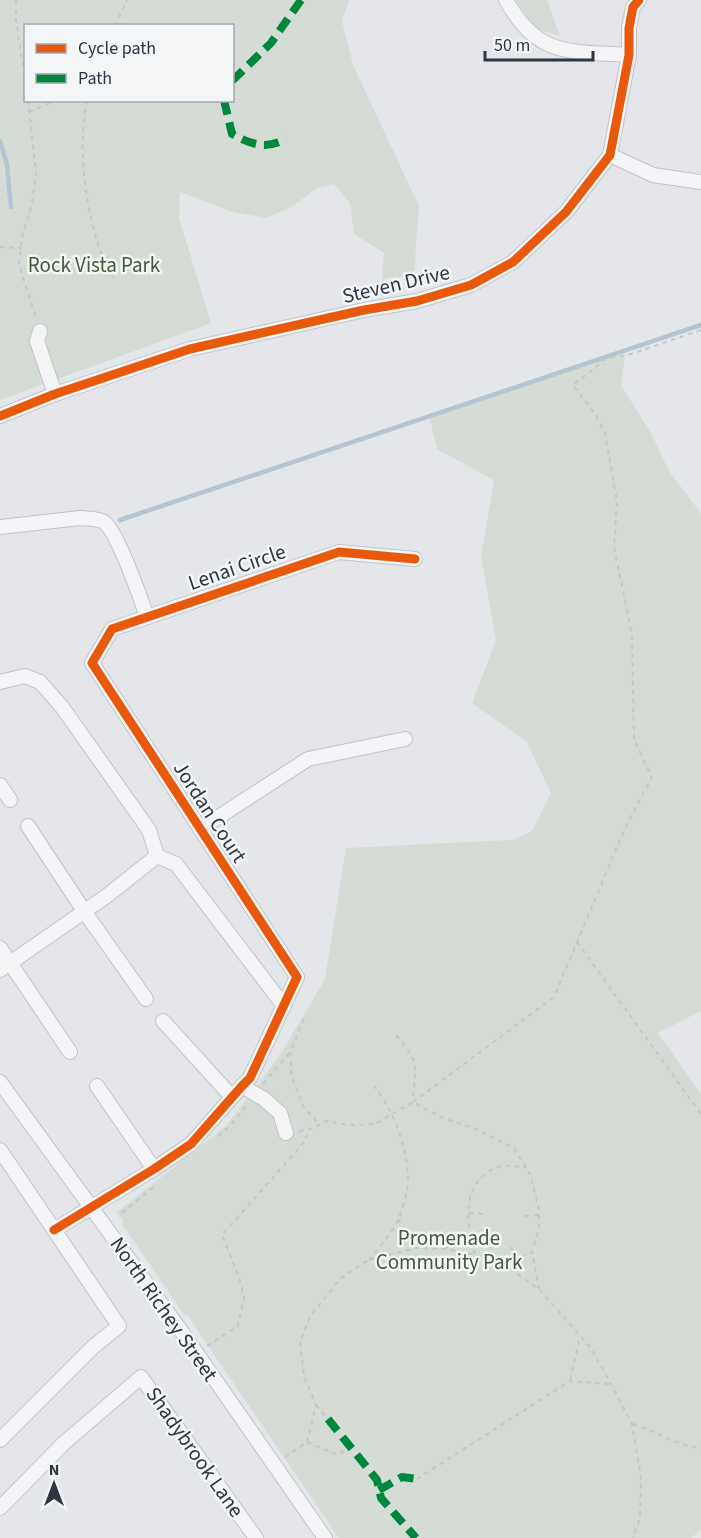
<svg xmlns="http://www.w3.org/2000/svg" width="701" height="1538" font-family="'Source Sans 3',sans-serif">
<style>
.green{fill:#d5dcd5;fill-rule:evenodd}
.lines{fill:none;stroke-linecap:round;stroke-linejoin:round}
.stream{stroke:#b5c4d1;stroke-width:4.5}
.minor-casing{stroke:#c2c4c7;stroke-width:16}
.path{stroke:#c5c7c9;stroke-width:2;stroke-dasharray:4.5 4.5;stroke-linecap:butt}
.minor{stroke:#f4f4f6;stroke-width:14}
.quiet{stroke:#00873e;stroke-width:8;stroke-dasharray:15 8;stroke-linecap:butt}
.cycleway-casing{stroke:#f3f5f7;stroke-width:13}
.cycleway{stroke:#e8590c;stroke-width:9}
.labels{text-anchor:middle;stroke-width:5;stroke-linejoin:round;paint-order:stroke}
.park-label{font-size:21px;fill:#425c3b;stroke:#f3f5f7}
.street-label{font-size:21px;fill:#2c3541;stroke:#f3f5f7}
</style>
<rect width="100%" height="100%" fill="#e4e6e9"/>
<g class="green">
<path d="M 0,0 L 349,0 L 342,21 L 353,65 L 419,206 L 414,275 L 382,279 L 384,253 L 354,234 L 350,203 L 334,184 L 317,188 L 293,206 L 266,218 L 233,212 L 180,192 L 179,218 L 211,323 L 0,400 ZM 26,26 L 232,26 L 232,100 L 26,100 Z"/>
<path d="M 516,0 L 547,0 L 560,36 L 535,28 Z"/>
<path d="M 621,351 L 625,356 L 621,385 L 652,435 L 669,471 L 700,512 L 701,517 L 701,1011 L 658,1033 L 701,1094 L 701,1530 L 691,1538 L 339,1538 L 187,1315 L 185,1316 L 122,1224 L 123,1221 L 117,1212 L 226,1126 L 280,1055 L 325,979 L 346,848 L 512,840 L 532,831 L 551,793 L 526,741 L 472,703 L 496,640 L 481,556 L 494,480 L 437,449 L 429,416 Z"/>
</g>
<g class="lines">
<g class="stream">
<path d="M 0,141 L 7,165 L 11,207"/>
<path d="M 120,520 L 701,325"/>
</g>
<defs>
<g id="minor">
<path d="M 506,0 C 538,58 571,51 629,55"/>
<path d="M 610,155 L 653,175 L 701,182"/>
<path d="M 40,331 L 37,341 L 55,394"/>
<path d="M 0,416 L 55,394 L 190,349 L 364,310 L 417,301 L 471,285 L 513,262 L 566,212 L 610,155 L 629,55 L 629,28 L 633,7 L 639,0"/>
<path d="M 0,527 L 80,518 C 88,519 97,518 104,522 C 117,531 141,599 147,617"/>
<path d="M 0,682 L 25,676 L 40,682 L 62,707 L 149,830 L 157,856"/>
<path d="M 0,785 L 10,800"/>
<path d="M 28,826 L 84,911 L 146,999"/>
<path d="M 200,829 L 308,759 L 405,739"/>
<path d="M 0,948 L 70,1052"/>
<path d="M 0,970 L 108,895 L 157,856 L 176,864 L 284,1006"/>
<path d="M 163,1021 L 232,1097"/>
<path d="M 0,1082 L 184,1335 L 325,1538"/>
<path d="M 97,1086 L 154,1169"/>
<path d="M 242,1086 L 264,1099 L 280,1113 L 286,1133"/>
<path d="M 0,1150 L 119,1326 L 93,1347 L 0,1440"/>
<path d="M 54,1230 L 154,1169 L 191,1144 L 242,1086 L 250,1078 L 297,977 L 92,663 L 112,629 L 339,552 L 415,559"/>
<path d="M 0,1508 L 64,1443 L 141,1377 L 256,1538"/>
</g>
</defs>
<use href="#minor" class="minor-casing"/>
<g class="path">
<path d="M 16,0 L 16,21 L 26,86"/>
<path d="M 115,26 L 127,0"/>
<path d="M 28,100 L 36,172 L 32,204 L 23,233 L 19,265 L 36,318"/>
<path d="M 87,100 C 78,146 84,199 98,244 C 101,256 108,267 113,278"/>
<path d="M 29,112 L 57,100"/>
<path d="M 0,247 L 21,248"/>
<path d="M 577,942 L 701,1114"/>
<path d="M 304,1019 L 290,1052 L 292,1077 L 303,1106 L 319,1124"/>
<path d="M 396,1035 C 421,1063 415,1066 413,1102"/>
<path d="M 263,1084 L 290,1052"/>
<path d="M 413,1102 L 554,997 L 625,828 L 652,777 L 634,740 L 632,635 L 614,547 L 617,502 L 605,433 L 595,414 L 573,385 L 607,358 L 625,356 L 701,330"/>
<path d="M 299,1131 L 311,1129 L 326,1121 L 348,1125 L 375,1124 L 413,1102 L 443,1118 L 476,1129 L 514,1148 L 531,1176 L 539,1211 L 539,1228 L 532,1252 L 539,1289"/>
<path d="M 218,1136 L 230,1126 L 247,1105"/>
<path d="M 122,1213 L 155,1186"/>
<path d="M 469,1213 L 484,1214"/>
<path d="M 525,1216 L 539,1215"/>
<path d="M 398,1219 L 416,1247"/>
<path d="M 511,1247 L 516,1258"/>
<path d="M 446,1248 L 468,1232"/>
<path d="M 475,1254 C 465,1223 461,1176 502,1166 C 509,1165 518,1167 526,1167"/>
<path d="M 369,1260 C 379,1247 393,1233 399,1218 C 403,1207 409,1188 408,1177 C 406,1144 394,1111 374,1086"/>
<path d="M 505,1265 L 532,1252"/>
<path d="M 207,1346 L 238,1326 L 244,1298 L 239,1277 L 222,1235 L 301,1146 L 310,1130"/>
<path d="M 570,1380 L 580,1336"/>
<path d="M 316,1405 L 328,1419"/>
<path d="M 633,1424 C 657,1432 676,1445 701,1448"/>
<path d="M 307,1442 L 316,1405 L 304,1376 L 300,1342 L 310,1316 L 341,1278 L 368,1260 L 417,1248 L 446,1249 L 475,1255 L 504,1265 L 539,1289 L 590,1347 L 611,1384 L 632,1424 L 641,1478 L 640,1517 L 633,1538"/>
<path d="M 285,1457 L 307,1442 L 338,1455 L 346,1449"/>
<path d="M 417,1479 L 570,1381 L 610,1384"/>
</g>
<use href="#minor" class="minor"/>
<g class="quiet">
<path d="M 232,81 L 271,43 L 301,0"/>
<path d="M 224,100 L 232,134 C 250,144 266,150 286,139"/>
<path d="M 328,1419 L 377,1480 L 381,1498 L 416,1538"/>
<path d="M 379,1490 L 402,1477 L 417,1479"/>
</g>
<defs>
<g id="cycleway">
<path d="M 0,416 L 55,394 L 190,349 L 364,310 L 417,301 L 471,285 L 513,262 L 566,212 L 610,155 L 629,55 L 629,28 L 633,7 L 639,0"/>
<path d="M 54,1230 L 154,1169 L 191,1144 L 242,1086 L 250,1078 L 297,977 L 92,663 L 112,629 L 339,552 L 415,559"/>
</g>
</defs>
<use href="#cycleway" class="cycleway-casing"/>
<use href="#cycleway" class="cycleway"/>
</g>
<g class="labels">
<g class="park-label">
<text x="94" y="272">Rock Vista Park</text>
<text x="449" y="1245">Promenade<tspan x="449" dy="24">Community Park</tspan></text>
</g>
<g class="street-label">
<text transform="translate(396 284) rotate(-13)" y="7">Steven Drive</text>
<text transform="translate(237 567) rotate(-19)" y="7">Lenai Circle</text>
<text transform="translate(210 812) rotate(57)" y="7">Jordan Court</text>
<text transform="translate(164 1309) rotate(55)" y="7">North Richey Street</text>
<text transform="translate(195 1452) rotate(55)" y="7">Shadybrook Lane</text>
</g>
</g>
<rect x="24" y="24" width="210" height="78" fill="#f3f5f7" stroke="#a3a8ae" stroke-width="1.5"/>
<rect x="36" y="44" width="30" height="9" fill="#e8590c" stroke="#a3a8ae" stroke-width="1.5"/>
<text x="78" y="54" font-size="18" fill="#2c3541">Cycle path</text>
<rect x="36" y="74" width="30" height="9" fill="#00873e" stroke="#a3a8ae" stroke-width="1.5"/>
<text x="78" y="84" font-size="18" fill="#2c3541">Path</text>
<g transform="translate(54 1484)" stroke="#f3f5f7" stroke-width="4.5" paint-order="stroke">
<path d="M0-4.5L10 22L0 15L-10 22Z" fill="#2c3541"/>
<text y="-9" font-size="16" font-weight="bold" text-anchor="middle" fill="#2c3541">N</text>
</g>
<path d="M485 51v9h108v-9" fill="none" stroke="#2c3541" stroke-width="3"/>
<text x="494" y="51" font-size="18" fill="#2c3541" stroke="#f3f5f7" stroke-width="4.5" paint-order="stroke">50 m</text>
</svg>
